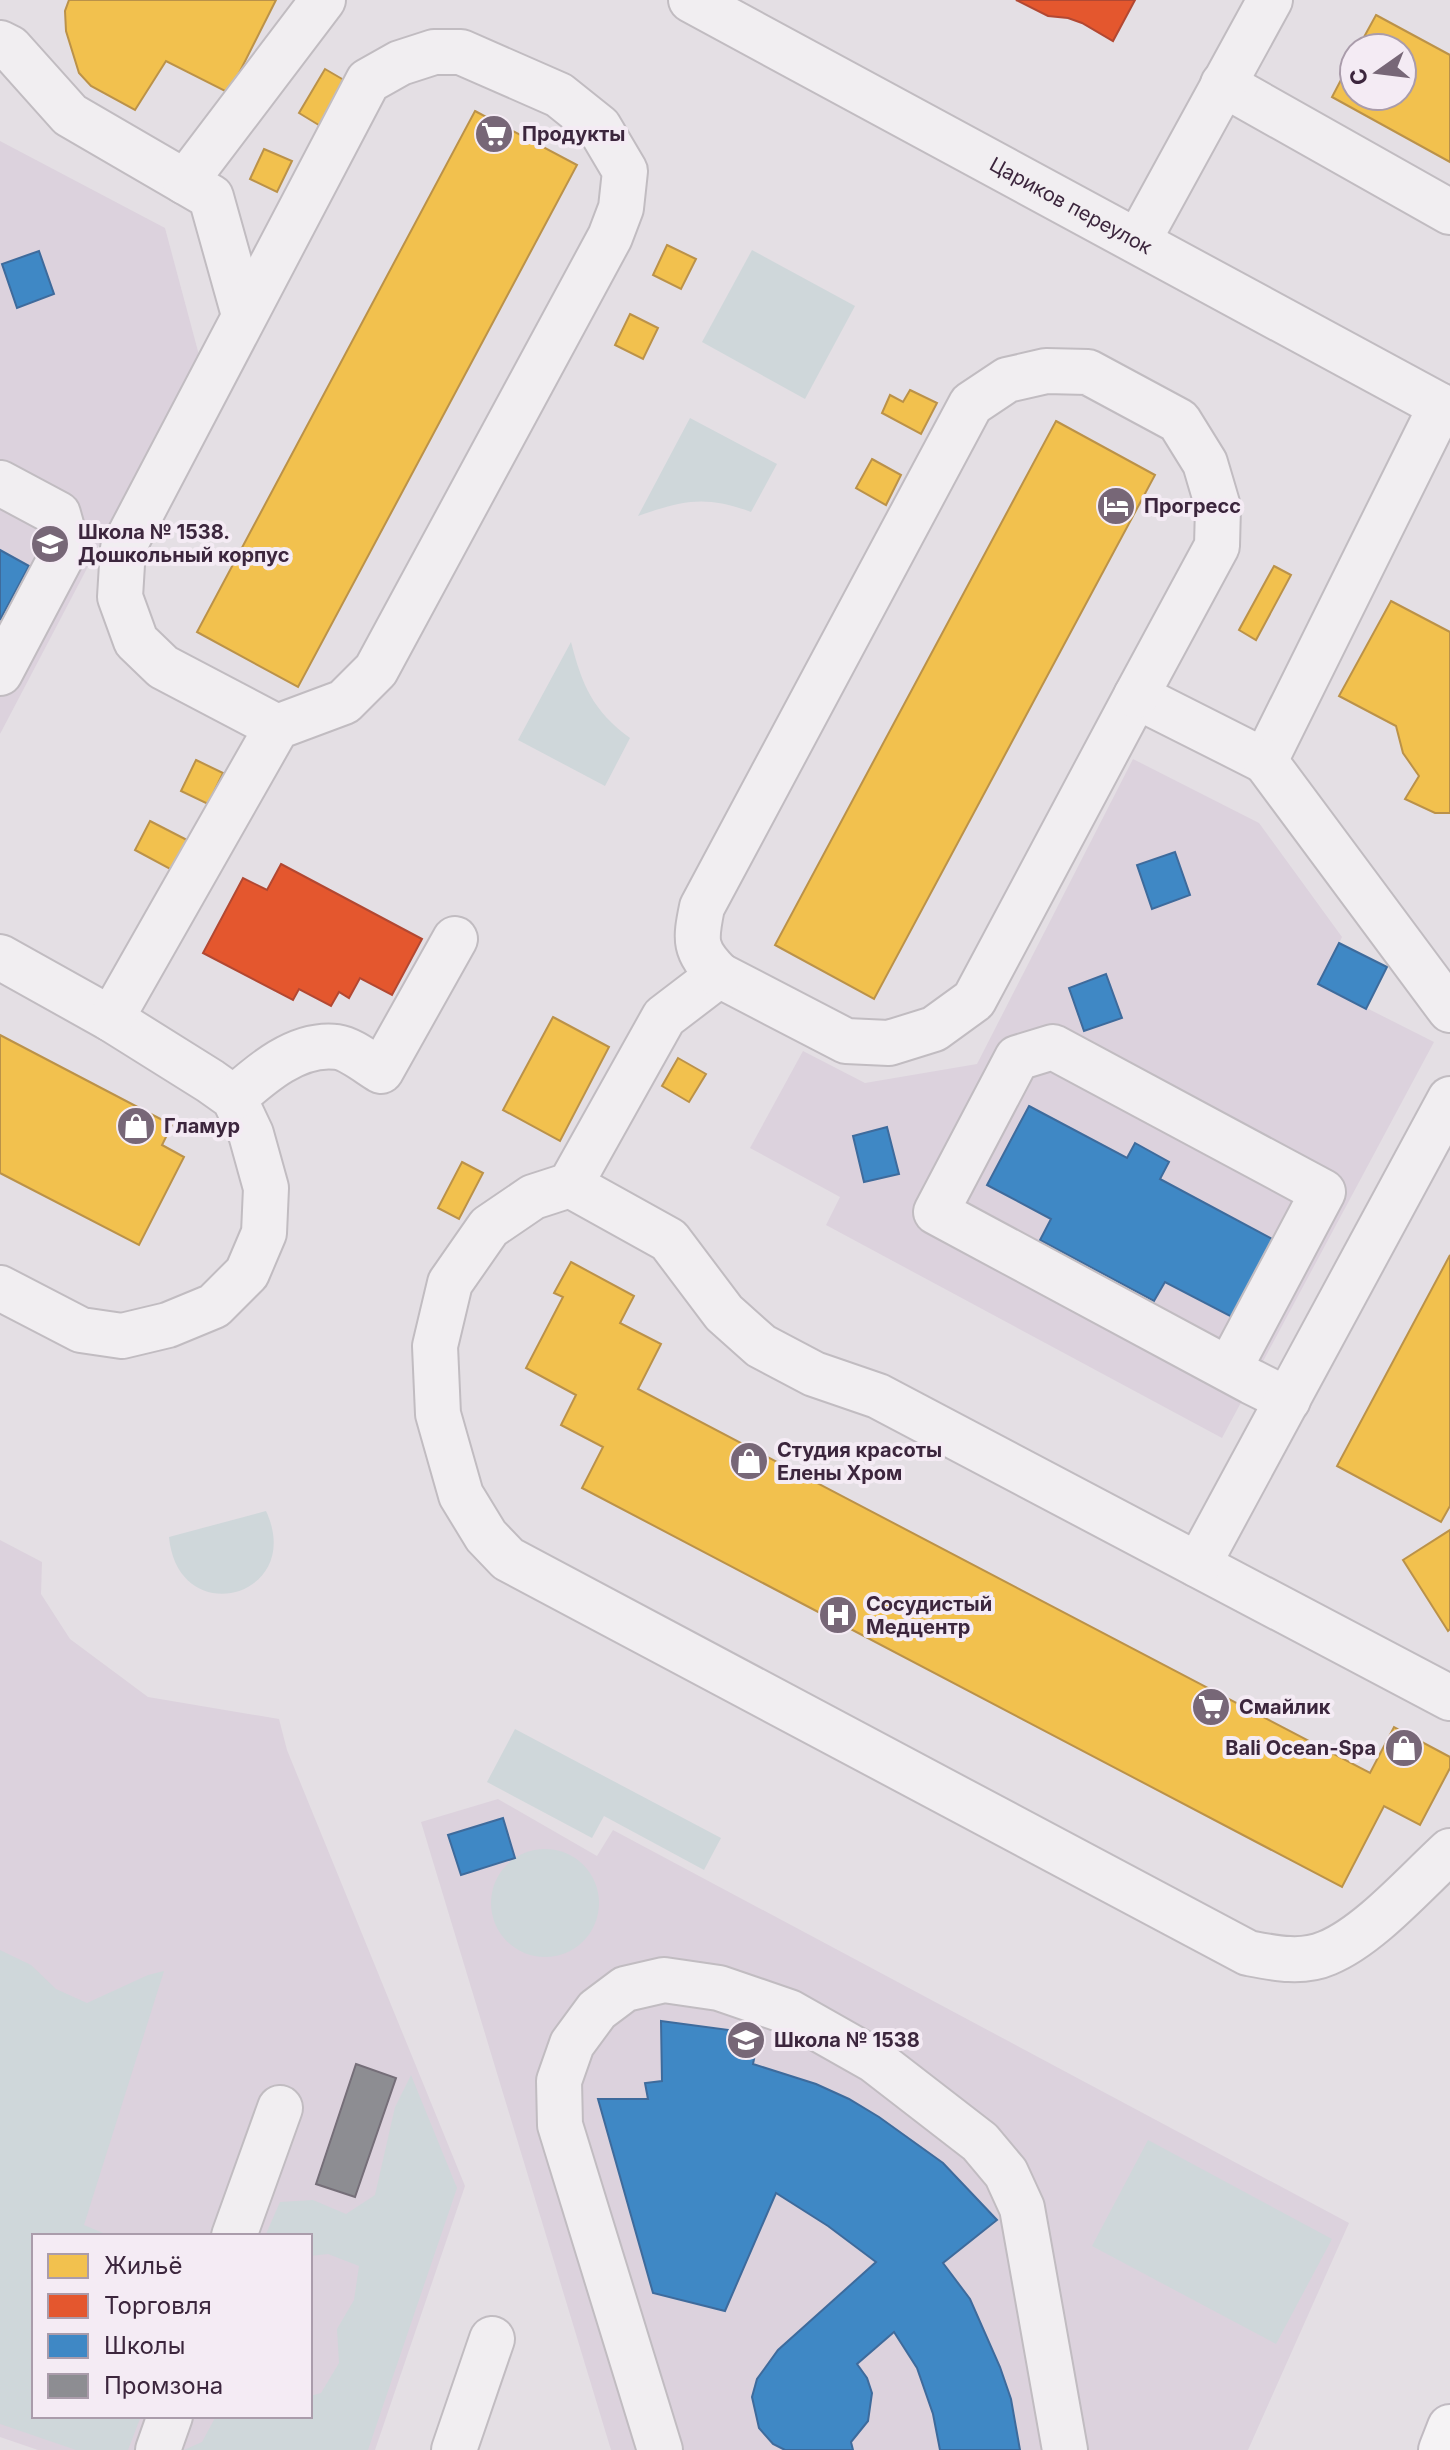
<svg xmlns="http://www.w3.org/2000/svg" width="1450" height="2450" font-family="Inter,sans-serif">
<style>
.built{fill:#dcd2dd;fill-rule:evenodd}
.green{fill:#cfd7da}
.homes{fill:#f2c14e;stroke:#bb9249;stroke-width:2}
.shops{fill:#e4572e;stroke:#b24832;stroke-width:2}
.schools{fill:#3f88c5;stroke:#3e6b9c;stroke-width:2}
.industry{fill:#8d8d92;stroke:#756e78;stroke-width:2}
.lines{fill:none;stroke-linecap:round;stroke-linejoin:round}
.minor-casing{stroke:#c1bcc1;stroke-width:48}
.major-casing{stroke:#c1bbc2;stroke-width:48}
.minor{stroke:#f1eef1;stroke-width:44}
.major{stroke:#f5f3f5;stroke-width:44}
.labels{text-anchor:middle;stroke-width:8;stroke-linejoin:round;paint-order:stroke}
.poi-label{font-size:20px;font-weight:bold;fill:#3c263d;stroke:#f4ebf4;text-anchor:start}
.street-label{font-size:20px;fill:#3c263d;stroke:#f4ebf4}
</style>
<rect width="100%" height="100%" fill="#e4dfe4"/>
<g class="built">
<path d="M 0,141 L 165,228 L 199,355 L 0,734 Z"/>
<path d="M 1133,759 L 1259,823 L 1342,937 L 1319,984 L 1434,1042 L 1222,1438 L 826,1225 L 840,1197 L 750,1148 L 803,1051 L 865,1083 L 977,1064 Z"/>
<path d="M 0,1540 L 42,1562 L 41,1594 L 70,1639 L 148,1697 L 279,1719 L 287,1750 L 465,2186 L 375,2450 L 38,2450 L 0,2437 ZM 34,2236 L 310,2236 L 310,2416 L 34,2416 Z"/>
<path d="M 498,1799 L 597,1856 L 613,1830 L 1349,2223 L 1248,2450 L 611,2450 L 421,1822 Z"/>
</g>
<g class="green">
<path d="M 752,250 L 855,306 L 805,399 L 702,342 Z"/>
<path d="M 690,418 L 777,464 L 751,512 C 706,495 683,500 638,516 Z"/>
<path d="M 571,642 C 582,685 593,711 630,738 L 605,786 L 518,740 Z"/>
<path d="M 266,1511 C 306,1597 178,1632 169,1537 Z"/>
<path d="M 515,1729 L 721,1838 L 704,1870 L 604,1816 L 592,1838 L 487,1782 Z"/>
<circle cx="545" cy="1903" r="54"/>
<path d="M 0,1950 L 31,1965 L 56,1989 L 87,2003 L 148,1975 L 164,1971 L 84,2225 L 110,2236 L 34,2236 L 34,2416 L 141,2416 L 128,2450 L 76,2450 L 0,2424 Z"/>
<path d="M 411,2075 L 457,2188 L 368,2450 L 184,2450 L 202,2442 L 216,2416 L 310,2416 L 310,2396 L 321,2393 L 339,2363 L 337,2329 L 354,2300 L 359,2266 L 328,2254 L 310,2256 L 310,2236 L 266,2234 L 280,2202 L 313,2200 L 346,2214 L 375,2195 L 395,2107 Z"/>
<path d="M 1148,2140 L 1332,2239 L 1276,2344 L 1092,2246 Z"/>
</g>
<g class="homes">
<path d="M 69,0 L 276,0 L 229,93 L 166,61 L 135,110 L 91,86 L 79,73 L 66,31 L 65,11 Z"/>
<path d="M 1376,15 L 1450,55 L 1450,162 L 1332,97 L 1354,55 L 1354,96 L 1402,96 L 1402,48 L 1358,48 Z"/>
<path d="M 325,69 L 349,83 L 322,127 L 299,113 Z"/>
<path d="M 475,111 L 577,165 L 298,687 L 197,632 Z"/>
<path d="M 264,149 L 292,161 L 277,192 L 250,179 Z"/>
<path d="M 667,245 L 696,259 L 681,289 L 653,275 Z"/>
<path d="M 630,314 L 658,328 L 643,359 L 615,345 Z"/>
<path d="M 910,390 L 937,403 L 921,434 L 882,413 L 890,395 L 903,402 Z"/>
<path d="M 1056,421 L 1155,475 L 874,999 L 775,945 Z"/>
<path d="M 872,459 L 901,475 L 886,505 L 856,488 Z"/>
<path d="M 1274,566 L 1291,575 L 1256,640 L 1239,630 Z"/>
<path d="M 1391,601 L 1450,632 L 1450,813 L 1435,813 L 1405,799 L 1419,776 L 1403,753 L 1396,726 L 1339,696 Z"/>
<path d="M 196,760 L 223,773 L 208,804 L 181,791 Z"/>
<path d="M 150,821 L 187,840 L 172,870 L 135,850 Z"/>
<path d="M 553,1017 L 609,1047 L 560,1141 L 503,1110 Z"/>
<path d="M 0,1035 L 172,1125 L 162,1145 L 184,1157 L 139,1245 L 0,1173 Z"/>
<path d="M 678,1058 L 706,1074 L 689,1102 L 662,1086 Z"/>
<path d="M 462,1162 L 483,1173 L 459,1219 L 438,1208 Z"/>
<path d="M 1450,1255 L 1450,1506 L 1441,1522 L 1337,1466 Z"/>
<path d="M 571,1262 L 634,1296 L 620,1323 L 661,1344 L 638,1389 L 1370,1773 L 1394,1727 L 1450,1757 L 1450,1768 L 1420,1825 L 1384,1806 L 1342,1887 L 582,1488 L 603,1447 L 561,1425 L 576,1395 L 526,1368 L 563,1297 L 554,1293 Z"/>
<path d="M 1450,1530 L 1450,1629 L 1448,1631 L 1403,1560 Z"/>
</g>
<g class="shops">
<path d="M 1016,0 L 1135,0 L 1113,41 L 1082,23 L 1068,18 L 1048,16 Z"/>
<path d="M 281,864 L 422,939 L 392,995 L 360,978 L 349,998 L 339,992 L 331,1006 L 299,989 L 293,1000 L 203,953 L 243,878 L 267,890 Z"/>
</g>
<g class="schools">
<path d="M 39,251 L 54,294 L 17,308 L 2,264 Z"/>
<path d="M 0,550 L 29,566 L 0,620 Z"/>
<path d="M 1175,852 L 1190,895 L 1152,909 L 1137,865 Z"/>
<path d="M 1339,943 L 1387,967 L 1366,1009 L 1318,984 Z"/>
<path d="M 1106,974 L 1122,1018 L 1084,1031 L 1069,988 Z"/>
<path d="M 1029,1106 L 1127,1158 L 1135,1143 L 1169,1162 L 1160,1179 L 1274,1240 L 1232,1317 L 1165,1282 L 1154,1301 L 1040,1240 L 1051,1219 L 987,1185 Z"/>
<path d="M 887,1127 L 899,1174 L 864,1182 L 853,1136 Z"/>
<path d="M 503,1818 L 515,1858 L 461,1875 L 448,1835 Z"/>
<path d="M 661,2021 L 759,2034 L 753,2064 L 816,2084 L 849,2099 L 879,2117 L 943,2163 L 997,2220 L 943,2263 L 970,2299 L 1000,2367 L 1011,2399 L 1020,2450 L 940,2450 L 933,2414 L 917,2368 L 894,2332 L 857,2364 L 867,2378 L 872,2393 L 868,2421 L 851,2442 L 853,2450 L 785,2450 L 773,2444 L 759,2428 L 752,2397 L 757,2379 L 778,2350 L 876,2262 L 828,2226 L 776,2193 L 725,2311 L 653,2293 L 598,2099 L 648,2099 L 645,2083 L 662,2081 Z"/>
</g>
<path class="industry" d="M 356,2064 L 396,2078 L 355,2197 L 316,2184 Z"/>
<g class="lines">
<defs>
<g id="minor">
<path id="s1" d="M 691,0 L 1450,411"/>
<path d="M 0,43 L 10,48 L 70,115 L 211,197 L 244,315"/>
<path d="M 1223,84 L 1450,212"/>
<path d="M 185,182 L 323,0"/>
<path d="M 1138,241 L 1270,0"/>
<path d="M 1441,406 L 1265,761 L 1136,696 L 974,1000 L 934,1029 L 889,1043 L 846,1041 L 719,975 L 664,1017 L 570,1185 L 533,1197 L 489,1227 L 450,1283 L 435,1346 L 438,1414 L 461,1495 L 486,1536 L 508,1559 L 1248,1953 C 1274,1958 1302,1964 1327,1953 C 1369,1936 1416,1882 1450,1851"/>
<path d="M 0,483 L 58,514 L 67,546 L 0,673"/>
<path d="M 1265,761 L 1450,1010"/>
<path d="M 0,957 L 111,1019 L 210,1081 L 234,1098 L 251,1134 L 266,1188 L 264,1233 L 247,1273 L 214,1306 L 168,1325 L 122,1336 L 81,1330 L 0,1288"/>
<path d="M 719,975 C 694,950 695,941 702,907 L 971,404 L 1007,380 L 1046,371 L 1088,372 L 1179,421 L 1205,463 L 1218,507 L 1217,546 L 1136,696"/>
<path d="M 111,1019 L 277,727 L 344,702 L 376,670 L 610,237 L 621,208 L 625,171 L 599,127 L 559,95 L 461,52 L 434,52 L 400,63 L 368,81 L 123,548 L 120,597 L 136,641 L 163,667 L 277,727"/>
<path d="M 234,1098 C 261,1074 297,1042 337,1047 C 351,1049 369,1064 381,1071 L 455,939"/>
<path d="M 570,1185 L 669,1240 L 724,1313 L 761,1346 L 814,1374 L 878,1396 L 1450,1698"/>
<path d="M 1229,1369 L 1323,1192 L 1053,1047 L 1017,1058 L 936,1212 L 1252,1382 L 1288,1400"/>
<path d="M 1198,1565 L 1450,1099"/>
<path d="M 234,2236 L 280,2108"/>
<path d="M 158,2450 L 170,2416"/>
<path d="M 454,2450 L 492,2339"/>
<path d="M 660,2450 L 560,2125 L 559,2081 L 572,2044 L 597,2010 L 625,1989 L 664,1980 L 719,1988 L 789,2012 L 874,2060 L 980,2142 L 1006,2173 L 1022,2208 L 1065,2450"/>
</g>
<path id="major" d="M 1441,2450 L 1450,2427"/>
</defs>
<use href="#minor" class="minor-casing"/>
<use href="#major" class="major-casing"/>
<use href="#minor" class="minor"/>
<use href="#major" class="major"/>
</g>
<defs>
<symbol id="supermarket-disc" viewBox="-11 -11 22 22"><circle r="9.5" fill="#776777" stroke="#f4ebf4"/><path d="M-6-5.5h2.5l.6 2H6L4.5 2H-2.5L-4.4-4H-6ZM-1.5 3.2a1.3 1.3 0 1 0 .1 0ZM3 3.2a1.3 1.3 0 1 0 .1 0Z" fill="#fff"/></symbol>
<symbol id="hotel-disc" viewBox="-11 -11 22 22"><circle r="9.5" fill="#776777" stroke="#f4ebf4"/><path d="M-6-4.5h1.5V1H6V5H4.5V3h-9V5H-6ZM-4 0a1.8 1.8 0 1 1 3.6 0ZM.5 0V-2.5h3Q6-2.5 6 0Z" fill="#fff"/></symbol>
<symbol id="school-disc" viewBox="-11 -11 22 22"><circle r="9.5" fill="#776777" stroke="#f4ebf4"/><path d="M0-5L7-2L0 1L-7-2ZM-4 1L0 2.5L4 1V4Q0 6-4 4Z" fill="#fff"/></symbol>
<symbol id="shop-disc" viewBox="-11 -11 22 22"><circle r="9.5" fill="#776777" stroke="#f4ebf4"/><path d="M-5-2.5h2.3a2.7 3.5 0 0 1 5.4 0H5L5.5 6h-11ZM-1.5-2.5h3a1.5 2.3 0 0 0-3 0Z" fill="#fff"/></symbol>
<symbol id="hospital-disc" viewBox="-11 -11 22 22"><circle r="9.5" fill="#776777" stroke="#f4ebf4"/><path d="M-5-5h3v3.5h4V-5h3V5h-3V1.5h-4V5h-3Z" fill="#fff"/></symbol>
</defs>
<g fill-rule="evenodd">
<use href="#supermarket-disc" x="472" y="112" width="44" height="44"/>
<use href="#hotel-disc" x="1094" y="484" width="44" height="44"/>
<use href="#school-disc" x="28" y="522" width="44" height="44"/>
<use href="#shop-disc" x="114" y="1104" width="44" height="44"/>
<use href="#shop-disc" x="727" y="1439" width="44" height="44"/>
<use href="#hospital-disc" x="816" y="1593" width="44" height="44"/>
<use href="#supermarket-disc" x="1189" y="1685" width="44" height="44"/>
<use href="#shop-disc" x="1382" y="1726" width="44" height="44"/>
<use href="#school-disc" x="724" y="2018" width="44" height="44"/>
</g>
<g class="labels">
<g class="poi-label">
<text x="522" y="141">Продукты</text>
<text x="1144" y="513">Прогресс</text>
<text x="78" y="539">Школа № 1538.<tspan x="78" dy="23">Дошкольный корпус</tspan></text>
<text x="164" y="1133">Гламур</text>
<text x="777" y="1457">Студия красоты<tspan x="777" dy="23">Елены Хром</tspan></text>
<text x="866" y="1611">Сосудистый<tspan x="866" dy="23">Медцентр</tspan></text>
<text x="1239" y="1714">Смайлик</text>
<text x="1376" y="1755" text-anchor="end">Bali Ocean-Spa</text>
<text x="774" y="2047">Школа № 1538</text>
</g>
<g class="street-label">
<text dy="7" stroke="none"><textPath href="#s1" startOffset="432">Цариков переулок</textPath></text>
</g>
</g>
<rect x="32" y="2234" width="280" height="184" fill="#f4ebf4" stroke="#aa9cab" stroke-width="2"/>
<rect x="48" y="2254" width="40" height="24" fill="#f2c14e" stroke="#aa9cab" stroke-width="2"/>
<text x="104" y="2274" font-size="24" fill="#3c263d">Жильё</text>
<rect x="48" y="2294" width="40" height="24" fill="#e4572e" stroke="#aa9cab" stroke-width="2"/>
<text x="104" y="2314" font-size="24" fill="#3c263d">Торговля</text>
<rect x="48" y="2334" width="40" height="24" fill="#3f88c5" stroke="#aa9cab" stroke-width="2"/>
<text x="104" y="2354" font-size="24" fill="#3c263d">Школы</text>
<rect x="48" y="2374" width="40" height="24" fill="#8d8d92" stroke="#aa9cab" stroke-width="2"/>
<text x="104" y="2394" font-size="24" fill="#3c263d">Промзона</text>
<g transform="translate(1378 72) rotate(256)"><circle r="38" fill="#f4ebf4" stroke="#aa9cab" stroke-width="2"/>
<path d="M0-6L14 30L0 20L-14 30Z" fill="#776777"/>
<text y="-12" font-size="22" font-weight="bold" text-anchor="middle" fill="#3c263d">С</text>
</g>
</svg>
